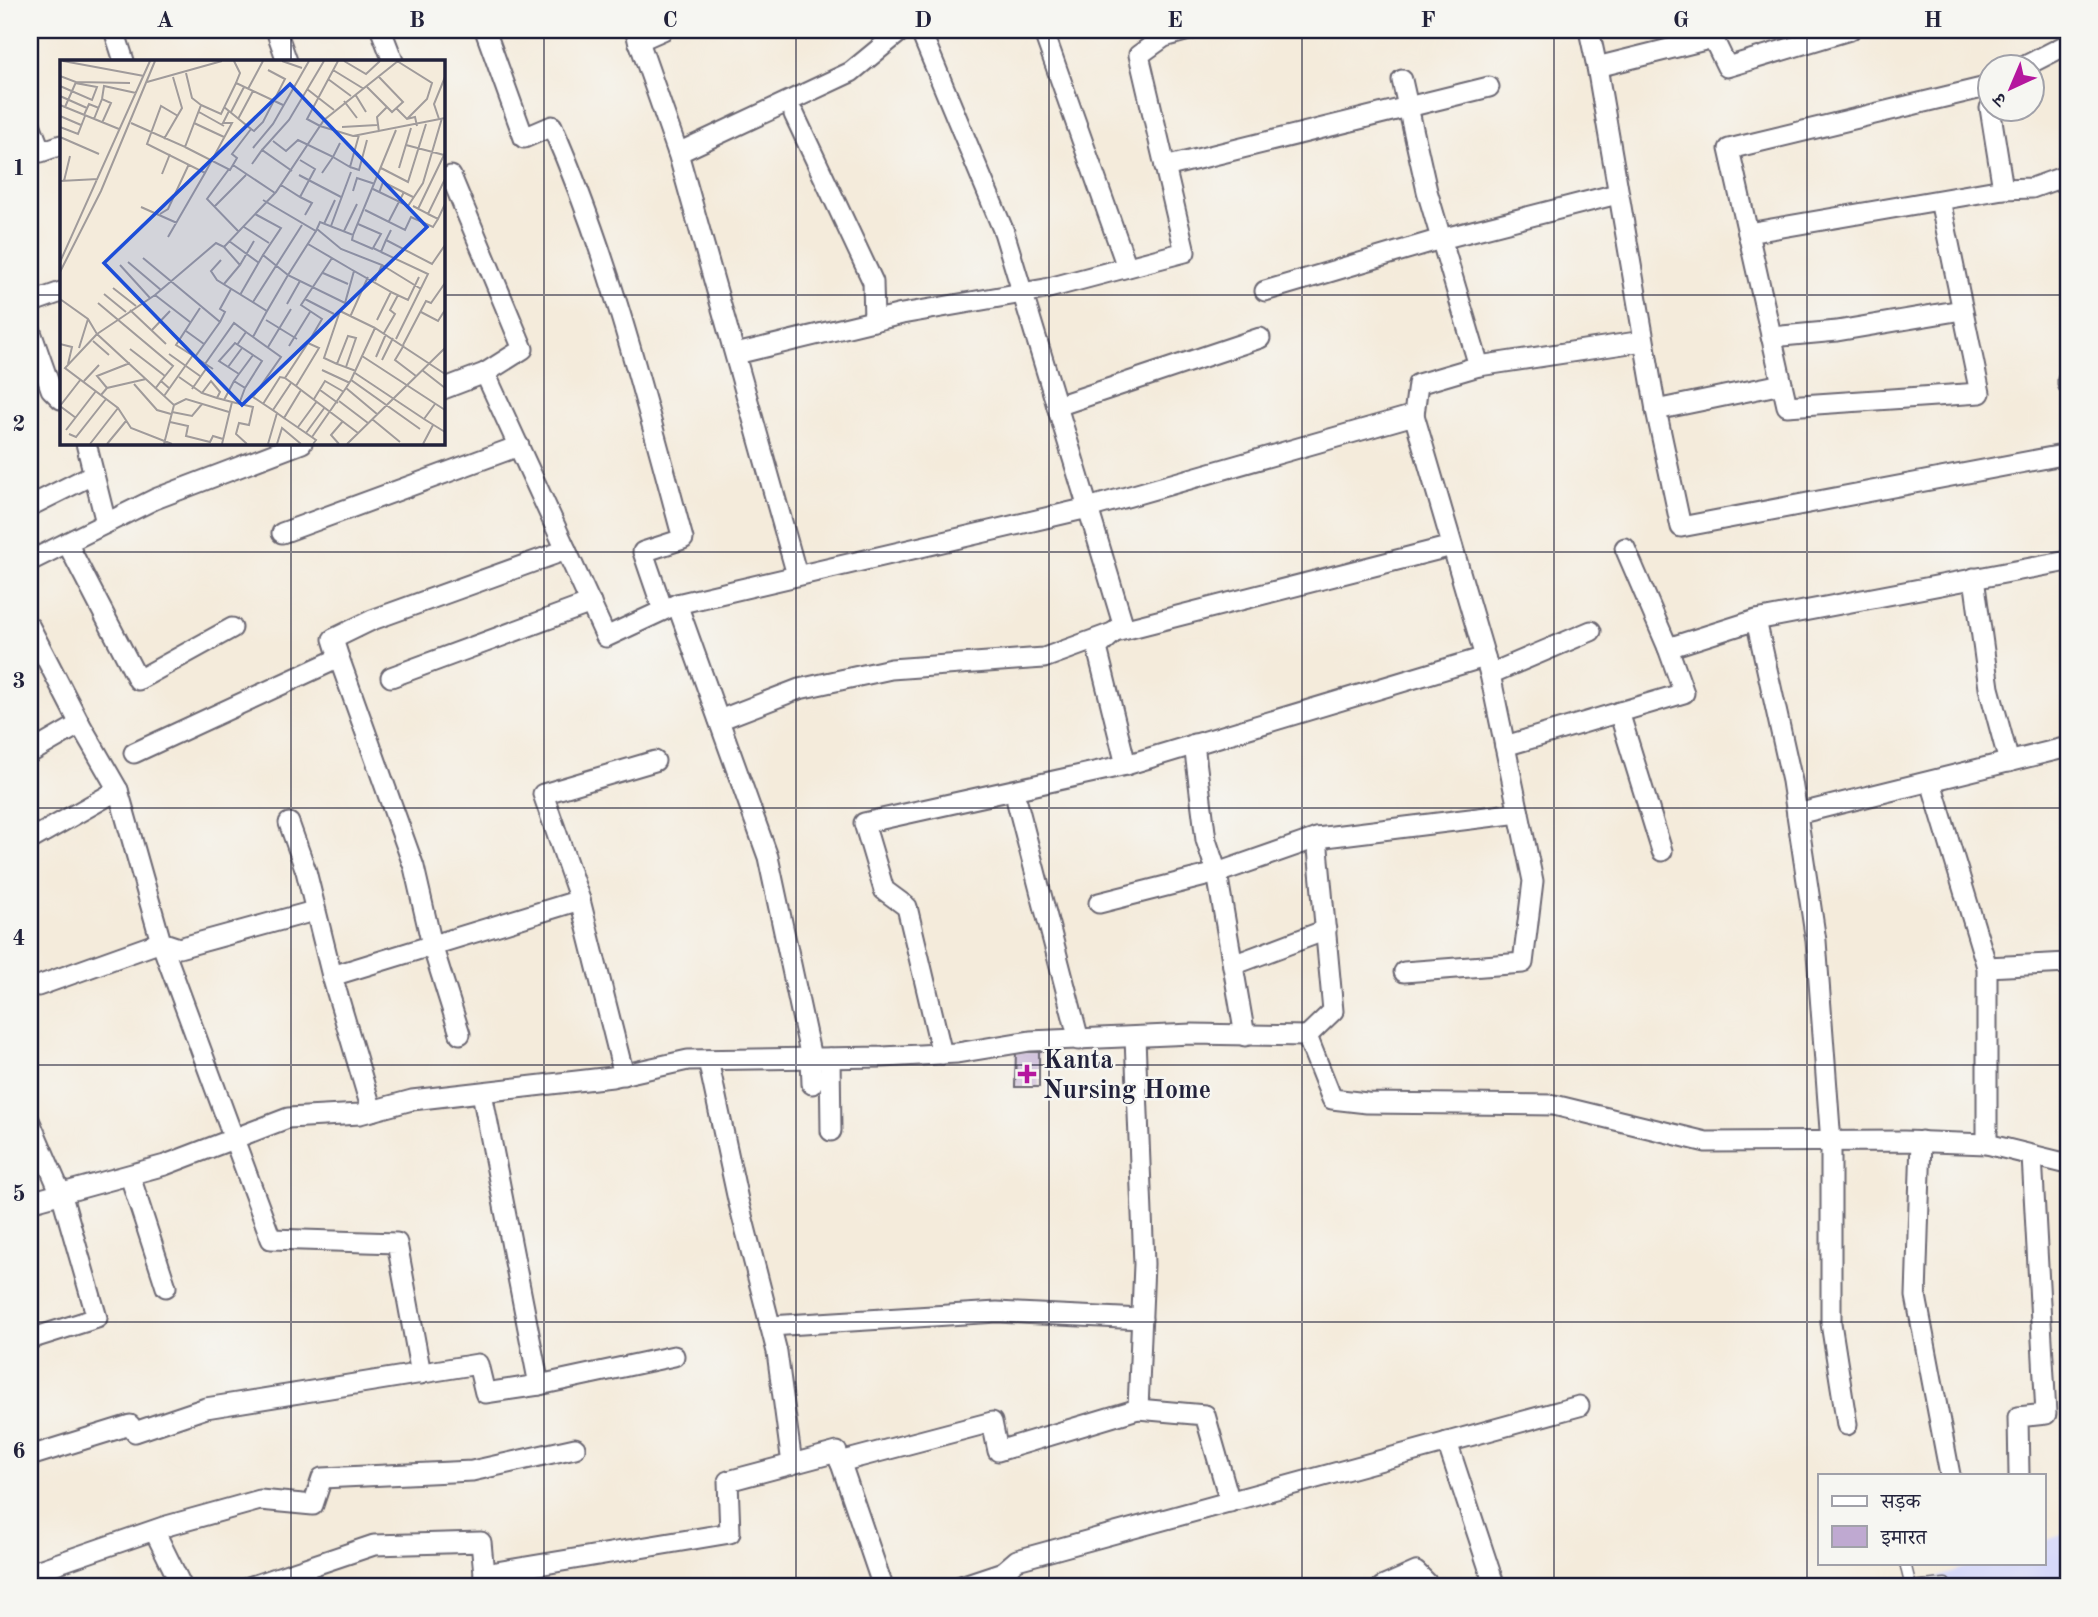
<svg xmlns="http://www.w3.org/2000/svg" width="2098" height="1617" font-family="'Old Standard TT','Noto Serif Devanagari',serif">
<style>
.built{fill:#d6d8f9}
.building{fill:#bfa9d1}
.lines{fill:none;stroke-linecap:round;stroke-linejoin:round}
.lane-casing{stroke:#6c6873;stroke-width:13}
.street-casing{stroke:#6c6873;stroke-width:23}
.lane{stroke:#fff;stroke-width:10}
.street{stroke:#fff;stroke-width:19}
.grid{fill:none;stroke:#22223b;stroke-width:2;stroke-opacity:0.55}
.poi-dot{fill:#b5179e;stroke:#f6f6f2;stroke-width:2.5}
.labels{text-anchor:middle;stroke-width:5;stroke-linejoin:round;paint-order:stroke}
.poi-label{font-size:26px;font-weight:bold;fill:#22223b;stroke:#f6f6f2;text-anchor:start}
.inset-road{fill:none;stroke:#a09b9b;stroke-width:2}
.view{fill:#1d4ed8;fill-opacity:0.15;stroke:#1d4ed8;stroke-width:3.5}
.inset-edge{fill:none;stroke:#22223b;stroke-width:3.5}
.neatline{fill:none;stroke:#22223b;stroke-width:2.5}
.grid-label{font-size:23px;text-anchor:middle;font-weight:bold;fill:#22223b}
</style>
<rect width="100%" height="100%" fill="#f6f6f2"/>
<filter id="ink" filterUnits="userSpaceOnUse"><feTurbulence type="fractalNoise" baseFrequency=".0143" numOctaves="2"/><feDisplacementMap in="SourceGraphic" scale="14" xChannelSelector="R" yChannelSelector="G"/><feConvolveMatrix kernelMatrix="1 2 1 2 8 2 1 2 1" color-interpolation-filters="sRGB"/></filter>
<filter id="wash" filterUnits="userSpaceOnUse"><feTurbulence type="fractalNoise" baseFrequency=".00686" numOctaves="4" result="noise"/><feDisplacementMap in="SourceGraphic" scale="28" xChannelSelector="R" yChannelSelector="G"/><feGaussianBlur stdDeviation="1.57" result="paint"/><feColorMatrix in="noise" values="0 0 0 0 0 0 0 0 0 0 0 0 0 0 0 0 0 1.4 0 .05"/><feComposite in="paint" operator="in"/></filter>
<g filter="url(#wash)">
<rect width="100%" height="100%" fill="#f4ebdb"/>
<path class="built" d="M 2068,1533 L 2068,1587 L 1908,1587 L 1978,1563 L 2044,1563 L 2044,1541 Z"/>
<g id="blocks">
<path class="building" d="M 1016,1052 L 1039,1052 L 1039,1087 L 1015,1087 Z"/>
</g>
</g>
<g filter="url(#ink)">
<use href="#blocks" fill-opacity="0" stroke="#6c6873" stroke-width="2"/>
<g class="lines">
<defs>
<path id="lane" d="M 1905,1563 L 1911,1587 L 1945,1584 L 1946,1587"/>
<g id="street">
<path d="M 114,30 L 124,61"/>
<path d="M 276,30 L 287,61"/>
<path d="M 381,30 L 393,61"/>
<path d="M 485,30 L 524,138 L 552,126 C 610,258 645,399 683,539 L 643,552 L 663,610"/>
<path d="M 635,30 L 678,153 L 851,72 L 902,30"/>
<path d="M 920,30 L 1004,232 L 1088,508 L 1414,415 L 1490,674 L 1533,881 L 1523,963 L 1404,972"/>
<path d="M 1043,30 L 1127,267"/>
<path d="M 1589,30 L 1597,67"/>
<path d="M 638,41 L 663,30"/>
<path d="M 2025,66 L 2068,44"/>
<path d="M 1402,80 L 1427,191 L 1479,366"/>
<path d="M 794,114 L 873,282 L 874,321"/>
<path d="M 30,124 L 41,152 L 61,145"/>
<path d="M 678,153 L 797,575"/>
<path d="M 1165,167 L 1489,87"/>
<path d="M 443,181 L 451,176 L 523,349 L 485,373"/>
<path d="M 2003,189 L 2032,188 L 2068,175"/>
<path d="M 1940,200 L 1980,393 L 1787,406 L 1748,233 L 2003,189 L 1990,108"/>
<path d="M 1748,233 L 1729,149 L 1986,87"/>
<path d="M 1265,291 L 1441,239 L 1617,194"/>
<path d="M 30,303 L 61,292"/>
<path d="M 30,329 L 51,389 L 61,399"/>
<path d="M 1771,337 L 1837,331 L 1962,310"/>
<path d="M 736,354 L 902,314 L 1045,289 L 1185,252 L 1139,55 L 1164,37 L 1189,30"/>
<path d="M 2068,380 L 2068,384"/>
<path d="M 1782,384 L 1656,410 L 1681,527 L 2068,454"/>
<path d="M 443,389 L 485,373 L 606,637 L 677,604 L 768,857 L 811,1058 L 812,1084"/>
<path d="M 1057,406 L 1260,338"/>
<path d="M 1656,410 L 1597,67 L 1713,38 L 1727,67 L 1850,30"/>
<path d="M 1414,415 L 1418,384 L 1479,366 L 1643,341"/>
<path d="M 86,443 L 106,523"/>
<path d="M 30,506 L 94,474"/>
<path d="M 282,533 L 519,446"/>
<path d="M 67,543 L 138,680 L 232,628"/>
<path d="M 1625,548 L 1668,648"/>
<path d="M 30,561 L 155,499 L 302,443"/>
<path d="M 1974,578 L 1989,688 L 2009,762"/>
<path d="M 677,604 L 1088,508 L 1123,624 L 1097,648 L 1126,765 L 864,823 L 884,890 L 907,907 L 942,1054"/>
<path d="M 30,627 L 80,724"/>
<path d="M 339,658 L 414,867 L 432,945 L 460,1034"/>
<path d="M 1490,674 L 1591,631"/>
<path d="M 391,677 L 591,603"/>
<path d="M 1619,712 L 1662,851"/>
<path d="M 719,720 L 799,689 L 891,669 L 1044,658 L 1115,632 L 1452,546"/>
<path d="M 1194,744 L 1206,840 L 1217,873 L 1245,1036"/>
<path d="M 1505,746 L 1684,693 L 1668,648 L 1756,620"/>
<path d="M 30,753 L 80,724 L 118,790"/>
<path d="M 134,753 L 339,658 L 333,639 L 372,620 L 566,550"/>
<path d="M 1126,765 L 1485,657"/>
<path d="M 1931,782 L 1987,967 L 1987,1144"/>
<path d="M 1017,802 L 1079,1040"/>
<path d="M 1797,814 L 2068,747"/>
<path d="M 289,823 L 306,871 L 332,976"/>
<path d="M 30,840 L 118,790 L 161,942 L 179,948 L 314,911"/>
<path d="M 580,900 L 543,794 L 655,761"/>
<path d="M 1099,903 L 1217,873 L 1317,838"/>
<path d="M 1233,965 L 1326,930"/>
<path d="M 1987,967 L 2068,963"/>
<path d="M 38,986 L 161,942 L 271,1239 L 397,1243 L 421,1374"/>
<path d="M 1307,1036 L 1333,1011 L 1317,838 L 1519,813"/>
<path d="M 830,1058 L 831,1131"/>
<path d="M 708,1060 L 738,1200 L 777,1352 L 792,1464"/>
<path d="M 482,1093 L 539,1385 L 674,1356"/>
<path d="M 372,1111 L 332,976 L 580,900 L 624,1075"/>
<path d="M 30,1122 L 62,1196 L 97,1318 L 30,1339"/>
<path d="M 1921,1141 L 1916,1296 L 1950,1475"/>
<path d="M 130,1176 L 166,1287"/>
<path d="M 30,1202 L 165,1165 L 288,1118 L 360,1114 L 412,1100 L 612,1077 L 688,1060 L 883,1057 L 957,1053 L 1030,1041 L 1192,1034 L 1307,1036 L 1332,1099 L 1367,1103 L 1554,1105 L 1706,1142 L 1904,1141 L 1987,1144 L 2068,1164"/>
<path d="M 770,1326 L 997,1312 L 1142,1319"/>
<path d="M 1138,1409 L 1205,1415 L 1230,1502"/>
<path d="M 1847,1425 L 1831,1323 L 1831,1143 L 1816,941 L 1792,781 L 1756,620 L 2068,561"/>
<path d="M 1447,1442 L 1495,1587"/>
<path d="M 30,1456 L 130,1425 L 135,1432 L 206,1408 L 478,1364 L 485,1393 L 539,1385"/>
<path d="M 840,1462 L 992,1422 L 998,1451 L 1138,1409 L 1144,1264 L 1135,1038"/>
<path d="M 2019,1475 L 2018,1417 L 2046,1414 L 2032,1156"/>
<path d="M 155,1532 L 182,1587"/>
<path d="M 1003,1572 L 1017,1560 L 1579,1406"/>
<path d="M 30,1573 L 163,1527 L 260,1500 L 313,1505 L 322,1478 L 472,1471 L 575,1448"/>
<path d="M 249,1587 L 374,1545 L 481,1542 L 484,1574"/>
<path d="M 485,1587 L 484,1574 L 730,1533 L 728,1481 L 837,1452 L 883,1587"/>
<path d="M 958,1587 L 1003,1572 L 1007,1587"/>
<path d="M 1382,1587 L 1416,1572 L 1431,1587"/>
</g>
</defs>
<use href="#lane" class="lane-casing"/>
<use href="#street" class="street-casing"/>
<use href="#lane" class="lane"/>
<use href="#street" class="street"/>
</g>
</g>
<path class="grid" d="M 291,30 L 291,61M 544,30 L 544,1587M 796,30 L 796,1587M 1049,30 L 1049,1587M 1302,30 L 1302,1587M 1554,30 L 1554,1587M 1807,30 L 1807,1587M 30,295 L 61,295M 443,295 L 2068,295M 291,443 L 291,1587M 30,552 L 2068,552M 30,808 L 2068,808M 30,1065 L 2068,1065M 30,1322 L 2068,1322"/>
<path class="poi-dot" d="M1023.5 1063.5h7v7h7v7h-7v7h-7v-7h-7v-7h7z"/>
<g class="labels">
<g class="poi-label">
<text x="1043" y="1068">Kanta<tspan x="1043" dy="30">Nursing Home</tspan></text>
</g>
</g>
<g transform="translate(60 60)">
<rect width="385" height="385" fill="#f4ebdb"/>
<path class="inset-road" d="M 3,1 L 84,16M 174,1 L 180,13 L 176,23 L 223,45M 222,1 L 242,8M 278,1 L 247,59 L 260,66 L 293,76 L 385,58M 284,1 L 306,14 L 320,1M 337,1 L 372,23 L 367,39 L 347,59M 273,10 L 304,29M 0,16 L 16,22 L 5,47M 268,19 L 291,36M 16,22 L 70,23M 87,22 L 162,1M 0,26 L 32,40 L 37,27 L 15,23M 307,27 L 332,52 L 343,42 L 319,17M 188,29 L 203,1M 247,29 L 274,50M 295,34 L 306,52M 0,36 L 27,48M 42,39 L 44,26 L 76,33M 284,41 L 297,58M 0,45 L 59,69M 141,45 L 161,54 L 176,23M 336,48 L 347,59 L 355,57 L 357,66M 139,52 L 164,66M 171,52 L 184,27M 24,55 L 29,44 L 39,48M 0,56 L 21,65M 118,56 L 101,46 L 87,84 L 145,113 L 172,63 L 163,63 L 169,51M 34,59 L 42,39 L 51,43 L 42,63M 178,59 L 193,31M 379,59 L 374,44 L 385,17M 71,63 L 125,87 L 141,45 L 132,38 L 126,13M 134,63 L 164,77M 0,67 L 18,74 L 25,56M 282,67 L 317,65M 191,69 L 194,71 L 203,62 L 225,19 L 208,10M 319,72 L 317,57 L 327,47M 0,77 L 39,94M 104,79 L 122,48 L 113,17M 213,81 L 226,91 L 238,80 L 273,97 L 280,83M 346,85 L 384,95M 125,87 L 170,110 L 177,98 L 172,94 L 191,69 L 164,47M 193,88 L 213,64 L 249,1M 202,90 L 229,60 L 264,1M 192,104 L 202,90 L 232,111M 173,105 L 215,133M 290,107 L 299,110 L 307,80M 321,108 L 348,122 L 366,64M 339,108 L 351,68M 169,109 L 147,139 L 179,172M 262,113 L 273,97 L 290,107 L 299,75M 102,114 L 110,94M 239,115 L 281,137M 0,121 L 38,119M 4,121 L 10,96M 221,125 L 240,137 L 255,109 L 240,100M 313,129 L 348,146 L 363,123 L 382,58M 293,131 L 297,118 L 315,124M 319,133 L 323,122 L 353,137M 240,137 L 252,143 L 245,155M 203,140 L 256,171 L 260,162 L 293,175 L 336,70M 353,146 L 368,154 L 385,119M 81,147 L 117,163M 154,147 L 186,115M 358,149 L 385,93M 305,150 L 345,170 L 351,157 L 373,167 L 378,159M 100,154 L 108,149 L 129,104M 195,154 L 221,168 L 203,195 L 228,215 L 256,171M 368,154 L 378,159 L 385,144M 329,161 L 344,132M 264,164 L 275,140M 298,164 L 321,174 L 313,188 L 321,192 L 326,180M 271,166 L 291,112M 184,167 L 209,183M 257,169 L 281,189 L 322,205 L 315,221M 331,170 L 326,180 L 372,204 L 385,185M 284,171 L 297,144M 293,175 L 292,180 L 313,189M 108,177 L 145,113M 169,181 L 199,203M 248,184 L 294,211M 164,187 L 180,205 L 164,224M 321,192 L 368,214 L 336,279M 83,198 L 160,262 L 135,297 L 153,309M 161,200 L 151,211 L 157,220 L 207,251 L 228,215 L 285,243 L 294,211 L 331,232 L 317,260M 0,202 L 90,1M 68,202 L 101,230M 60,205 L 90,238M 180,205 L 194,181M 322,205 L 361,229M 0,212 L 41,131 L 95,1M 263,213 L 288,224M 53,228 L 76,246M 331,232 L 348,240 L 359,217M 44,234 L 66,252M 95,235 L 130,262M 180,235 L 203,195M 0,239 L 28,259 L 37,274 L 5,308 L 58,348 L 71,368 L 112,384M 245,239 L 274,254M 193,242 L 242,165M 38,243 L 113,306 L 101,321M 227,244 L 240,221M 70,250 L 106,284M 361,252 L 378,261 L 385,250M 290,257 L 308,217M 206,260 L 237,279M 160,262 L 165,252 L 160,249 L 171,229M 91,271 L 110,251M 126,271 L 144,284M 186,272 L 221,297 L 193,337 L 217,353 L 208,384M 324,273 L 335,254 L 330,250 L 338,235M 193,277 L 207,251M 33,281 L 49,295M 248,283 L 262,259 L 241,245 L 272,198M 0,284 L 12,287 L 8,304M 343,285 L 366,241 L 371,243 L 385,223M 344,285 L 335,300 L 356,316M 229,286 L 250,252M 208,287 L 231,249M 19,288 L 28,259M 70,289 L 105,316M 109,294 L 140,316M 302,296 L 385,350M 135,297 L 116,285 L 140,248M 316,297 L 326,274M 322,300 L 333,278M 145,304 L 174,263 L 186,272 L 177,285M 277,304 L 264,298 L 280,251 L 315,268M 168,307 L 182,288M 286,307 L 296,278 L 288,276 L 277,304 L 296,311M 262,310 L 290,323M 362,310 L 385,328M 295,313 L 364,359 L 375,344M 179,314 L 159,301 L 175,283 L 193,295 L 179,314 L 174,321 L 185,328 L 179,344M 119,317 L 142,333M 291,320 L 315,268 L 385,314M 24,321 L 39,305M 74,324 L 97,350 L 111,354M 236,326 L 225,318 L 248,283 L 259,288 L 236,326 L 241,330M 47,328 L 37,316 L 70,303M 185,328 L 202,301 L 193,295M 286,328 L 291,320 L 360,369M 95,329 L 101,321 L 110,329M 132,329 L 148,306M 260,330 L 278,343M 41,335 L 47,328 L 86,319M 104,336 L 133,295M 157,338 L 160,332 L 151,321 L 142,333 L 157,338 L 172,342 L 162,384M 254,339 L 265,321 L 284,332M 164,340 L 174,321M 279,341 L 308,363M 172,342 L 193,347 L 189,365 L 179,363 L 176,374 L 187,384M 203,344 L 220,317 L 225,318M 114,345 L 126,339 L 169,352M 213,350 L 231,323M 112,352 L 132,356 L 142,344M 217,353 L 224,358 L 241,330 L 298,373M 16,358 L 0,346 L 21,319M 224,358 L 256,380 L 253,384M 312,359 L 340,382M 364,359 L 385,372M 110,362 L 128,366 L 126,376 L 150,382 L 153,376 L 163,379M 238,367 L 257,341M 6,370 L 36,331M 246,373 L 265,347M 9,374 L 16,377 L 46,339M 252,377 L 286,328 L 317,354M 30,384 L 58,348M 47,384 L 66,361M 104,384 L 114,345 L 37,274 L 95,235 L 156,183 L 164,187 L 216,132 L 264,60 L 338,1M 217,384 L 222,368 L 241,384M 279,384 L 271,375 L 283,361M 287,384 L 385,288M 363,384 L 373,365"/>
<path class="view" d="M 230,24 L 367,167 L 182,345 L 44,203 Z"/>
<rect width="385" height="385" class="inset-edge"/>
</g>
<rect width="2098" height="1617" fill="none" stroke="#f6f6f2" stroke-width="77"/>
<rect x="1818" y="1474" width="228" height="91" fill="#f6f6f2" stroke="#a1a1a9" stroke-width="2"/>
<rect x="1832" y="1496" width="35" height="10" fill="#ffffff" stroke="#a1a1a9" stroke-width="2"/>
<text x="1881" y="1508" font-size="21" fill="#22223b">सड़क</text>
<rect x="1832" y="1526" width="35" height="21" fill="#bfa9d1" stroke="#a1a1a9" stroke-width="2"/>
<text x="1881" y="1544" font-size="21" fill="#22223b">इमारत</text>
<g transform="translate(2011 88) rotate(224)"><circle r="33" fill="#f6f6f2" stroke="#a1a1a9" stroke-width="2"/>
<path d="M0-5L12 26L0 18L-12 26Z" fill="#b5179e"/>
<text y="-10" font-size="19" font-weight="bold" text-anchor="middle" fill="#22223b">उ</text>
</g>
<rect x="38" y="38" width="2022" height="1540" class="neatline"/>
<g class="grid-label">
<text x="165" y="27">A</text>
<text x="417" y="27">B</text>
<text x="670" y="27">C</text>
<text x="923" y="27">D</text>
<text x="1175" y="27">E</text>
<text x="1428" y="27">F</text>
<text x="1681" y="27">G</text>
<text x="1933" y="27">H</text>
<text x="19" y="175">1</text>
<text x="19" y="431">2</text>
<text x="19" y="688">3</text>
<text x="19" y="945">4</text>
<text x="19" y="1201">5</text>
<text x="19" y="1458">6</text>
</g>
</svg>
